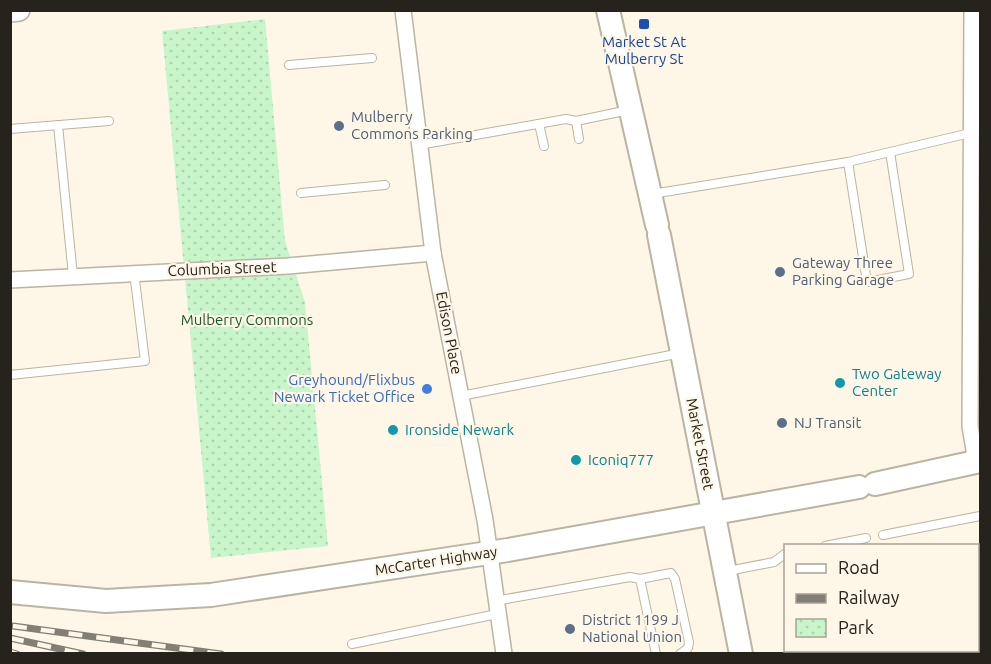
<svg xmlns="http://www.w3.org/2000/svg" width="991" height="664" font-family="Ubuntu,sans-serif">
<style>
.park{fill:url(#park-dots)}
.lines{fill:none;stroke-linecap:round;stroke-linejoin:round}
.lane-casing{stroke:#bbb4a1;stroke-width:10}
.street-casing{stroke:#bbb4a1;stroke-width:18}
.secondary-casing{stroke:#bbb4a1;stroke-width:24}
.primary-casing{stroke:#bbb4a1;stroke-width:26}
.lane{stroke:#fff;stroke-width:8}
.street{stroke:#fff;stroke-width:15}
.secondary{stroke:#fff;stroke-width:21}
.primary{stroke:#fff;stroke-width:22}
.rail-casing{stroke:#837f74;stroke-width:7}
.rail{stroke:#fef7e8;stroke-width:4.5;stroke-dasharray:14;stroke-linecap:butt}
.transit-dot{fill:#1a4fb4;stroke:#fef7e8;stroke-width:2}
.service-dot{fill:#5c6f8a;stroke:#fef7e8;stroke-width:2}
.culture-dot{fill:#0f9aa8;stroke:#fef7e8;stroke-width:2}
.shop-dot{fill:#3f7fe0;stroke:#fef7e8;stroke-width:2}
.labels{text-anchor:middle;stroke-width:4.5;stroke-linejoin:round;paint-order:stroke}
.transit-label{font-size:15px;fill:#164399;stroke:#fef7e8}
.service-label{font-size:15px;fill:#4e5e75;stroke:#fef7e8;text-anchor:start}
.street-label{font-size:15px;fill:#26231c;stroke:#fef7e8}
.park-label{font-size:15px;fill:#185c24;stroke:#fef7e8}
.culture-label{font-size:15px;fill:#0d838f;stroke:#fef7e8;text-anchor:start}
.shop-label{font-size:15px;fill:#366cbe;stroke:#fef7e8;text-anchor:end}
</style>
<defs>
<pattern id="park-dots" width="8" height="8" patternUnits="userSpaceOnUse" patternTransform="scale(1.5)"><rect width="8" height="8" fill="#c9f5cb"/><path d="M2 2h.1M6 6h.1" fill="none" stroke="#acd2ae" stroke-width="1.8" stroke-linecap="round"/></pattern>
</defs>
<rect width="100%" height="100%" fill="#fef7e8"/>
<path class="park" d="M 265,19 L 285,241 L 305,302 L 328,546 L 211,558 L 162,31 Z"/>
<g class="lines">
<defs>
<g id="lane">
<path d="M 289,65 L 372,58"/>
<path d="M 576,121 L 579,139"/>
<path d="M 539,124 L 544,146"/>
<path d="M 58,125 L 73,276"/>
<path d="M 10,129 L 109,121"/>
<path d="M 419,145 L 566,119 L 576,121 L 629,110"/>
<path d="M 890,152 L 848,162 L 867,282 L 909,274 L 890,152 L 970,133"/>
<path d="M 301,193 L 385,185"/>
<path d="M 652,194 L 848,162"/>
<path d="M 10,375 L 145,361 L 134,272"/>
<path d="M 461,396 L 681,353"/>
<path d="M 883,535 L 980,516"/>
<path d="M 825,546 L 866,538"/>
<path d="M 728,571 L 774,562 L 786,553"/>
<path d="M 640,579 L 671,573 L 675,579 L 689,642 L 688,648 L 680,654"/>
<path d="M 495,601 L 630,577 L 640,579 L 656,654"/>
<path d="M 352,644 L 497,614"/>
<path d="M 950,654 L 951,650"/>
</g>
<g id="street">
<path d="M 403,10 L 433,253 L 485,520 L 504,654"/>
<path d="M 972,10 L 970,426 L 976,462"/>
<path d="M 10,280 L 288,266 L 433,253"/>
</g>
<path id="secondary" d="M 10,11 L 19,10"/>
<g id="primary">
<path d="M 608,10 L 657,225"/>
<path d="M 659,235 L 741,654"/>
<path d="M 875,484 L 980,461"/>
<path d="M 10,592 L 106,601 L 211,595 L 508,550 L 859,487"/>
</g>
</defs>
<use href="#lane" class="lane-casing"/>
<use href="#street" class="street-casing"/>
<use href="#secondary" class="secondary-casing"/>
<use href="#primary" class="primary-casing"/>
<use href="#lane" class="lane"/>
<use href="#street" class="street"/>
<use href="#secondary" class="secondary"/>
<use href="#primary" class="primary"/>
<defs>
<g id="rail">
<path d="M 13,626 L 221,654"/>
<path d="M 10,638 L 83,654"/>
<path d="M 10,652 L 17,654"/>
</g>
</defs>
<use href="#rail" class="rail-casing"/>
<use href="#rail" class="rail"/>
</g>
<rect class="transit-dot" x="638" y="18" width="12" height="12" rx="3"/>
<g class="service-dot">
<circle cx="339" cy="126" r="6"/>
<circle cx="780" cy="272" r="6"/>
<circle cx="782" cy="423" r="6"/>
<circle cx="570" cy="629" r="6"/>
</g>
<g class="culture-dot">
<circle cx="840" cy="383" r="6"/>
<circle cx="393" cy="430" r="6"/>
<circle cx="576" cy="460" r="6"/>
</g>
<circle class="shop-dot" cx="427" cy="389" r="6"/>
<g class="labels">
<g class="transit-label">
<text x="644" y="47">Market St At<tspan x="644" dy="17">Mulberry St</tspan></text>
</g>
<g class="service-label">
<text x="351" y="122">Mulberry<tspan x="351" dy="17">Commons Parking</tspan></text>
<text x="792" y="268">Gateway Three<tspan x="792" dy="17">Parking Garage</tspan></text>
<text x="794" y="428">NJ Transit</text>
<text x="582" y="625">District 1199 J<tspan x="582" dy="17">National Union</tspan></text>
</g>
<g class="street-label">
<text transform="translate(222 269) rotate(-2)" y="5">Columbia Street</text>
<text transform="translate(449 333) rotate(79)" y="5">Edison Place</text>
<text transform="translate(700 444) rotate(79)" y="5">Market Street</text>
<text transform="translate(436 561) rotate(-9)" y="5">McCarter Highway</text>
</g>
<g class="park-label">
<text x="247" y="325">Mulberry Commons</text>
</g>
<g class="culture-label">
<text x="852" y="379">Two Gateway<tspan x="852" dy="17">Center</tspan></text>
<text x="405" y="435">Ironside Newark</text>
<text x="588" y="465">Iconiq777</text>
</g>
<g class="shop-label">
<text x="415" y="385">Greyhound/Flixbus<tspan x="415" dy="17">Newark Ticket Office</tspan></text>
</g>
</g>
<rect width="991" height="664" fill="none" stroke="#26231c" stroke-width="24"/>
<rect x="784" y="544" width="195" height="108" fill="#fef7e8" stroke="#a8a296" stroke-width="1.5"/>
<rect x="796" y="564" width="30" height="9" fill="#ffffff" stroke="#a8a296" stroke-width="1.5"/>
<text x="838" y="574" font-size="18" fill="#26231c">Road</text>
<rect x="796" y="594" width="30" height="9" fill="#837f74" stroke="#a8a296" stroke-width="1.5"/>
<text x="838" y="604" font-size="18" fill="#26231c">Railway</text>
<rect x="796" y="619" width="30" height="18" fill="url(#park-dots)" stroke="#a8a296" stroke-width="1.5"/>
<text x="838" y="634" font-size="18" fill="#26231c">Park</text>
</svg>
